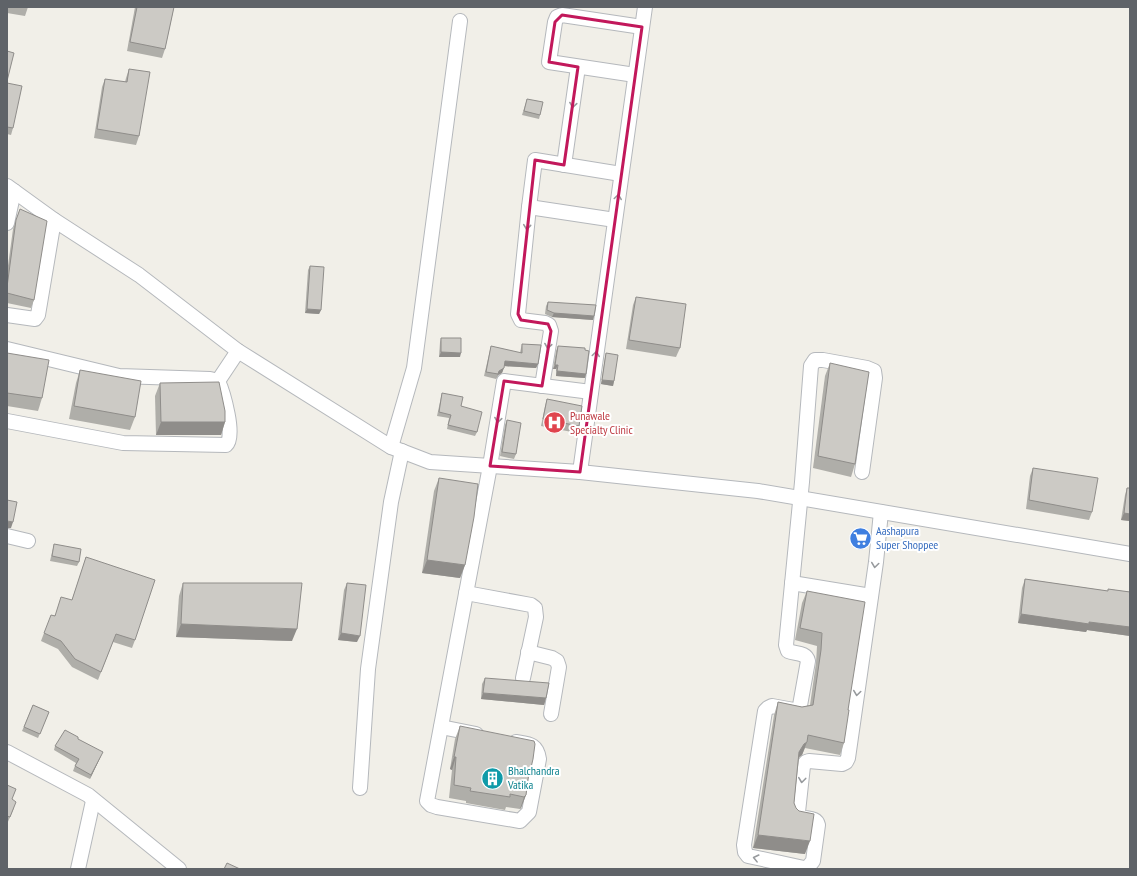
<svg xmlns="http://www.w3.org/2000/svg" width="1137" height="876" font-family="'PT Sans Narrow',sans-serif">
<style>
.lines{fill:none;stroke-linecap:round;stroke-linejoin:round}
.street-casing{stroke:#b5b8bc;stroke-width:16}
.street{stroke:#fff;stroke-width:14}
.wall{fill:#afaea9}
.shaded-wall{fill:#8f8d8a}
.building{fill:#cccac5;stroke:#8f8d8a}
.oneway{stroke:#979a9d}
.marked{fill:none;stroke:#c2185b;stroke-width:3;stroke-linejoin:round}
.labels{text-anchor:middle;stroke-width:4;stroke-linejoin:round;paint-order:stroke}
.health-label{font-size:12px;fill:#be3a42;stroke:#fff;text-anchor:start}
.shop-label{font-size:12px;fill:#366cbe;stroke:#fff;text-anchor:start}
.culture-label{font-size:12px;fill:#0d838f;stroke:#fff;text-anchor:start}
</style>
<rect width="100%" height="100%" fill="#f1efe8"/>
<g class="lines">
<defs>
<g id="street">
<path d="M 635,75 L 549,62 L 555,22 L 557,17 L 562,15 L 642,27"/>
<path d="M 564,165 L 578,67"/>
<path d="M 7,186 L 54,220 L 139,275 L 238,351 L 391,447 L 430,462 L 580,472 L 758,491 L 1130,554"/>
<path d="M 529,207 L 615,220"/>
<path d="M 7,223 L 14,191"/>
<path d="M 7,315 L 35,319 L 38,315 L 54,220"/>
<path d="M 7,349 L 119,376 L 210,379 L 218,381 L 238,351"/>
<path d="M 542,386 L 551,331 L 549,325 L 545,323 L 521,320 L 518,314 L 529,207 L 535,160 L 621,174"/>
<path d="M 7,421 L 123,443 L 226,445 C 236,437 223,392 218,381"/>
<path d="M 391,447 L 414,368 L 460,21"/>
<path d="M 580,472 L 645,7"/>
<path d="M 862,472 L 875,378 L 874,371 L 867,368 L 823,360 L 815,360 L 811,366 L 802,482 L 786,645 L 788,651 C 795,654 806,652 808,661 L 799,711 L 772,706 L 768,708 L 765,711 L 744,845 L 745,852 L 748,856 L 804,868 L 808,867 L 813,861 L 818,825 C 816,816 805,820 798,816 L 798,812 L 803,766 L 806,762 L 809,761 L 842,764 L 846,762 L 848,758 L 876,562 L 881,512"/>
<path d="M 7,536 L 28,541"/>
<path d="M 792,583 L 871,596"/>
<path d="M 466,593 L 531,605 L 535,608 L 536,617 L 523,678"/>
<path d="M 528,652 L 552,658 L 557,661 L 559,667 L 551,714"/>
<path d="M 441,727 L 476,734"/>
<path d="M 516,742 C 529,744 537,744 539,759 L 529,812 L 520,821 L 437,807 L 431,805 L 427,801 L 490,466 L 504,381 L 591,392"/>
<path d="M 7,752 L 88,795 L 179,869"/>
<path d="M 360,788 L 368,669 L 391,502 L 402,451"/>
<path d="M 78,869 L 93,801"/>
</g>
</defs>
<use href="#street" class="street-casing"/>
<use href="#street" class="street"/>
</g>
<g class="wall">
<path d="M 7,7 L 28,7 L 25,16 L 7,13 Z"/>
<path d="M 135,7 L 174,7 L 165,49 L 162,58 L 127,51 Z"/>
<path d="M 129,69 L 139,136 L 136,145 L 94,138 L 102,87 L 105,79 L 125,82 L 126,78 Z"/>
<path d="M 7,83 L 13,128 L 11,135 L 7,134 Z"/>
<path d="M 527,99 L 540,115 L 539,119 L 522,115 Z"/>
<path d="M 20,209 L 34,300 L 31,308 L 7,303 L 7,273 L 13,229 Z"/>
<path d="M 310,266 L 321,310 L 319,314 L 305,313 L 308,270 Z"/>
<path d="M 636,297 L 680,348 L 676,357 L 626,349 L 633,305 Z"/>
<path d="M 548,302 L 594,316 L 593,320 L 552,317 L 545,314 L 546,306 Z"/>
<path d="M 441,338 L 460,357 L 439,357 L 440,342 Z"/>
<path d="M 522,344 L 538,364 L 536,368 L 504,366 L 502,373 L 498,375 L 496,379 L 484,376 L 490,350 L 491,346 L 520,353 L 521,348 Z"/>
<path d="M 558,346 L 586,374 L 585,378 L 556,376 L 556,369 L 553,369 L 556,351 Z"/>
<path d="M 7,353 L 42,398 L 38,411 L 7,406 Z"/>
<path d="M 606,353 L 614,381 L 613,386 L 601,384 L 605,357 Z"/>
<path d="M 830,363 L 855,464 L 851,477 L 813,468 L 825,376 Z"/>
<path d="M 80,370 L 135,417 L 130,430 L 69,419 L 76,383 Z"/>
<path d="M 160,383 L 225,422 L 221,435 L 156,435 L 155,396 Z"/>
<path d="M 442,393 L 461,406 L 477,432 L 475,436 L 447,429 L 449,418 L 437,416 L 441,397 Z"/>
<path d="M 547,399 L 579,426 L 577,433 L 541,426 L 545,406 Z"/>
<path d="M 507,420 L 516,454 L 514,459 L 500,456 L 505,425 Z"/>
<path d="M 1033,468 L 1092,512 L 1089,520 L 1026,509 L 1030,476 Z"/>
<path d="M 439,478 L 465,565 L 460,578 L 422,573 L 434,491 Z"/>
<path d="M 1127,488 L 1130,488 L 1130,521 L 1121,520 L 1125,495 Z"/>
<path d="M 54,544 L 79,562 L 77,566 L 50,561 Z"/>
<path d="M 86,557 L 135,640 L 132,648 L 113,642 L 98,680 L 72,667 L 58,649 L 41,641 L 44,633 L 54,616 L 72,600 Z"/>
<path d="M 1025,579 L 1108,591 L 1108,589 L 1130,592 L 1130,636 L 1087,630 L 1086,632 L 1018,623 L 1022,588 Z"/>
<path d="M 183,583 L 292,641 L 176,637 L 179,596 Z"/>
<path d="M 347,583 L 357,642 L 338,640 L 344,590 Z"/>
<path d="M 807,591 L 848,710 L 844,743 L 840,755 L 805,748 L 802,755 L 799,758 L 794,803 L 805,854 L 753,848 L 774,715 L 778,702 L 802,707 L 810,705 L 816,663 L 817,646 L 795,640 L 802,603 Z"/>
<path d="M 485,678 L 546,698 L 544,705 L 481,699 L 482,684 Z"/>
<path d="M 33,705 L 49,712 L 38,738 L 22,731 Z"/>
<path d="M 460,726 L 530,772 L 528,779 L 526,795 L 521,808 L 520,809 L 506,807 L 505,810 L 466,803 L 466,801 L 449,798 L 452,770 L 450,769 L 455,739 Z"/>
<path d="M 78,739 L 101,756 L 90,779 L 73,771 L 76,763 L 54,750 L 55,746 Z"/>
<path d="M 7,785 L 12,799 L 14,808 L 7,824 Z"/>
</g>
<g class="shaded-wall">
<path d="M 307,309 L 321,310 L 319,314 L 305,313 Z"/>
<path d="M 554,313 L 594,316 L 593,320 L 552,317 Z"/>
<path d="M 441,352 L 461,353 L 460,357 L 439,357 Z"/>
<path d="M 505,361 L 538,364 L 536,368 L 504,366 Z"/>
<path d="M 555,365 L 558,365 L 556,369 L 553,369 Z"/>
<path d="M 504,368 L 502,373 L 498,375 L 496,379 L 499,371 Z"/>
<path d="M 557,371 L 586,374 L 585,378 L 556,376 Z"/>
<path d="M 602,380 L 614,381 L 613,386 L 601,384 Z"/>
<path d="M 161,422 L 225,422 L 221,435 L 156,435 Z"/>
<path d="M 1124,513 L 1130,514 L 1130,521 L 1121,520 Z"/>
<path d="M 7,521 L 13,522 L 11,528 L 7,528 Z"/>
<path d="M 427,560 L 465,565 L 460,578 L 422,573 Z"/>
<path d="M 1021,614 L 1089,622 L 1130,627 L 1130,636 L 1087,630 L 1086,632 L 1018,623 Z"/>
<path d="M 181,624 L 297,629 L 292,641 L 176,637 Z"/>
<path d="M 341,633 L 360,636 L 357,642 L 338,640 Z"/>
<path d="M 483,693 L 546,698 L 544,705 L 481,699 Z"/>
<path d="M 807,742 L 802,755 L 799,757 L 795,765 L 799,752 L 804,744 Z"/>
<path d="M 103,752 L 101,756 L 90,779 L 91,775 Z"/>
<path d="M 454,757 L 456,757 L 452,770 L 450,769 Z"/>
<path d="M 526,795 L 521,808 L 520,809 L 524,797 Z"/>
<path d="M 758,835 L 810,841 L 805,854 L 753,848 Z"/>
</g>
<g class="building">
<path d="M 137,7 L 174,7 L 165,49 L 130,42 Z"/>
<path d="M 7,51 L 14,53 L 7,81 Z"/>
<path d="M 129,69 L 150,72 L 139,136 L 97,129 L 105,79 L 127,82 Z"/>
<path d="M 7,83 L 22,86 L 13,128 L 7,127 Z"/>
<path d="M 527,99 L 543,102 L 540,115 L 524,111 Z"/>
<path d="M 20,209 L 47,221 L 34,300 L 7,293 L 7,287 L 16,220 Z"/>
<path d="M 310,266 L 324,267 L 321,310 L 307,309 Z"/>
<path d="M 636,297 L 686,304 L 680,348 L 629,340 Z"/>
<path d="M 548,302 L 596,305 L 594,316 L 554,313 L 547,310 Z"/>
<path d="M 441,338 L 461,338 L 461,353 L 441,352 Z"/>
<path d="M 522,344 L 541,345 L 538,364 L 505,361 L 504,368 L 499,371 L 498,374 L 486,372 L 491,346 L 522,353 Z"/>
<path d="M 558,346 L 585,348 L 585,350 L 589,351 L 586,374 L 557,371 L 558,365 L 555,365 Z"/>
<path d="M 7,353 L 49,360 L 42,398 L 7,393 Z"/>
<path d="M 606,353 L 618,355 L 614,381 L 602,380 Z"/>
<path d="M 830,363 L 869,372 L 855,464 L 818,456 Z"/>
<path d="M 80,370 L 141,381 L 135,417 L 74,406 Z"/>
<path d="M 219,382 L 225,411 L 225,422 L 161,422 L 160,383 Z"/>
<path d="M 442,393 L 463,397 L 461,406 L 482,412 L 477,432 L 448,425 L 451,415 L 439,412 Z"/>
<path d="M 547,399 L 582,406 L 579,426 L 543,419 Z"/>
<path d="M 507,420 L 521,423 L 516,454 L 502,452 Z"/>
<path d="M 1033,468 L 1098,478 L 1092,512 L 1029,500 Z"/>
<path d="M 439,478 L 478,484 L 474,517 L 465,565 L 427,560 Z"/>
<path d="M 1127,488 L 1130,488 L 1130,514 L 1124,513 Z"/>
<path d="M 7,500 L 17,502 L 13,522 L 7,521 Z"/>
<path d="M 54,544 L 81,549 L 79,562 L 52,556 Z"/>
<path d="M 86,557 L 155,580 L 135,640 L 116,634 L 101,672 L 75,659 L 61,641 L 44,633 L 51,615 L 55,616 L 61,597 L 72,600 Z"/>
<path d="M 1025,579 L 1108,591 L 1108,589 L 1130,592 L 1130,627 L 1089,622 L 1089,624 L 1021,614 Z"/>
<path d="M 183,583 L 302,583 L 297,629 L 181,624 Z"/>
<path d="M 347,583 L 366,585 L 360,636 L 341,633 Z"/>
<path d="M 807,591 L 865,602 L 848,710 L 849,710 L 844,743 L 808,735 L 807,742 L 804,744 L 799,752 L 794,803 L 796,808 L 799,811 L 814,814 L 810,841 L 758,835 L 778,702 L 802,707 L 813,705 L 821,650 L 822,633 L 800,628 Z"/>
<path d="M 485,678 L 549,683 L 546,698 L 483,693 Z"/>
<path d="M 33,705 L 49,712 L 40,734 L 24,727 Z"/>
<path d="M 460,726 L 534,741 L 535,744 L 533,759 L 530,772 L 529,772 L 526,795 L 524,797 L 510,794 L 510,797 L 470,791 L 471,788 L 454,785 L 456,757 L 454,757 Z"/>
<path d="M 65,730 L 78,737 L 78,739 L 103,752 L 91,775 L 75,766 L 79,759 L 55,746 Z"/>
<path d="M 7,785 L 16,789 L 12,799 L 16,802 L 10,817 L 7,816 Z"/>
<path d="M 227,863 L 240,869 L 224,869 Z"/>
</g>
<defs><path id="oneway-chevron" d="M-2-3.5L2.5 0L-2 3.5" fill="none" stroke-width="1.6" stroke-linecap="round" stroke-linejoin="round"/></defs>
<g class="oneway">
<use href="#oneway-chevron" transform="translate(573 105) rotate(99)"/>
<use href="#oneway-chevron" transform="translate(618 197) rotate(-82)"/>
<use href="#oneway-chevron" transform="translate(527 227) rotate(96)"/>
<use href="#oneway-chevron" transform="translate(548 346) rotate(99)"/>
<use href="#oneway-chevron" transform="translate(596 354) rotate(-82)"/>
<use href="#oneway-chevron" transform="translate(498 420) rotate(99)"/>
<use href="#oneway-chevron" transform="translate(875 565) rotate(98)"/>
<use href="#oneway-chevron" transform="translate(857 693) rotate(98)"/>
<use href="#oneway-chevron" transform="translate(802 780) rotate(97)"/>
<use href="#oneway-chevron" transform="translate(756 858) rotate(-166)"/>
</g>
<path class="marked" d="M 562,15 L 642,27 L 580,472 L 490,466 L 504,381 L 542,386 L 551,331 L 548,324 L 521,320 L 518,314 L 535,160 L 564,165 L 578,67 L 549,62 L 555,22 Z"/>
<defs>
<symbol id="hospital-disc" viewBox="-11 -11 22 22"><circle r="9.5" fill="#e0444e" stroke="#fff"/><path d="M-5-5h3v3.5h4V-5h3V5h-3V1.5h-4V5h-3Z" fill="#fff"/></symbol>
<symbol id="supermarket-disc" viewBox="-11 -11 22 22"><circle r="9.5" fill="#3f7fe0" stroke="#fff"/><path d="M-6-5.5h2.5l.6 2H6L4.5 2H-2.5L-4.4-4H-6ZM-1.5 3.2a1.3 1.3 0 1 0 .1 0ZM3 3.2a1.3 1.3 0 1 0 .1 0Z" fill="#fff"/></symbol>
<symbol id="building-disc" viewBox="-11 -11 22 22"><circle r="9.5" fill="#0f9aa8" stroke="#fff"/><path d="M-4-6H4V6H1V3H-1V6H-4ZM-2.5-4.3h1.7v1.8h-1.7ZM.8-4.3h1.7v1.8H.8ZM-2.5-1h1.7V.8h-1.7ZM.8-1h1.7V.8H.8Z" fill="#fff"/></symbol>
</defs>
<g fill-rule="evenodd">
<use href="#hospital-disc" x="542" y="410" width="25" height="25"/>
<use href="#supermarket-disc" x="848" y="526" width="25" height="25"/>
<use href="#building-disc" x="480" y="766" width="25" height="25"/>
</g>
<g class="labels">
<g class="health-label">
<text x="570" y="420">Punawale<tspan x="570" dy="14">Specialty Clinic</tspan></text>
</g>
<g class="shop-label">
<text x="876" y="535">Aashapura<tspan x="876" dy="14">Super Shoppee</tspan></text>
</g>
<g class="culture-label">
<text x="508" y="775">Bhalchandra<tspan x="508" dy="14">Vatika</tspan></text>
</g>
</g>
<rect width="1137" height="876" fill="none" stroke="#5f6368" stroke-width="16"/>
</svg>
